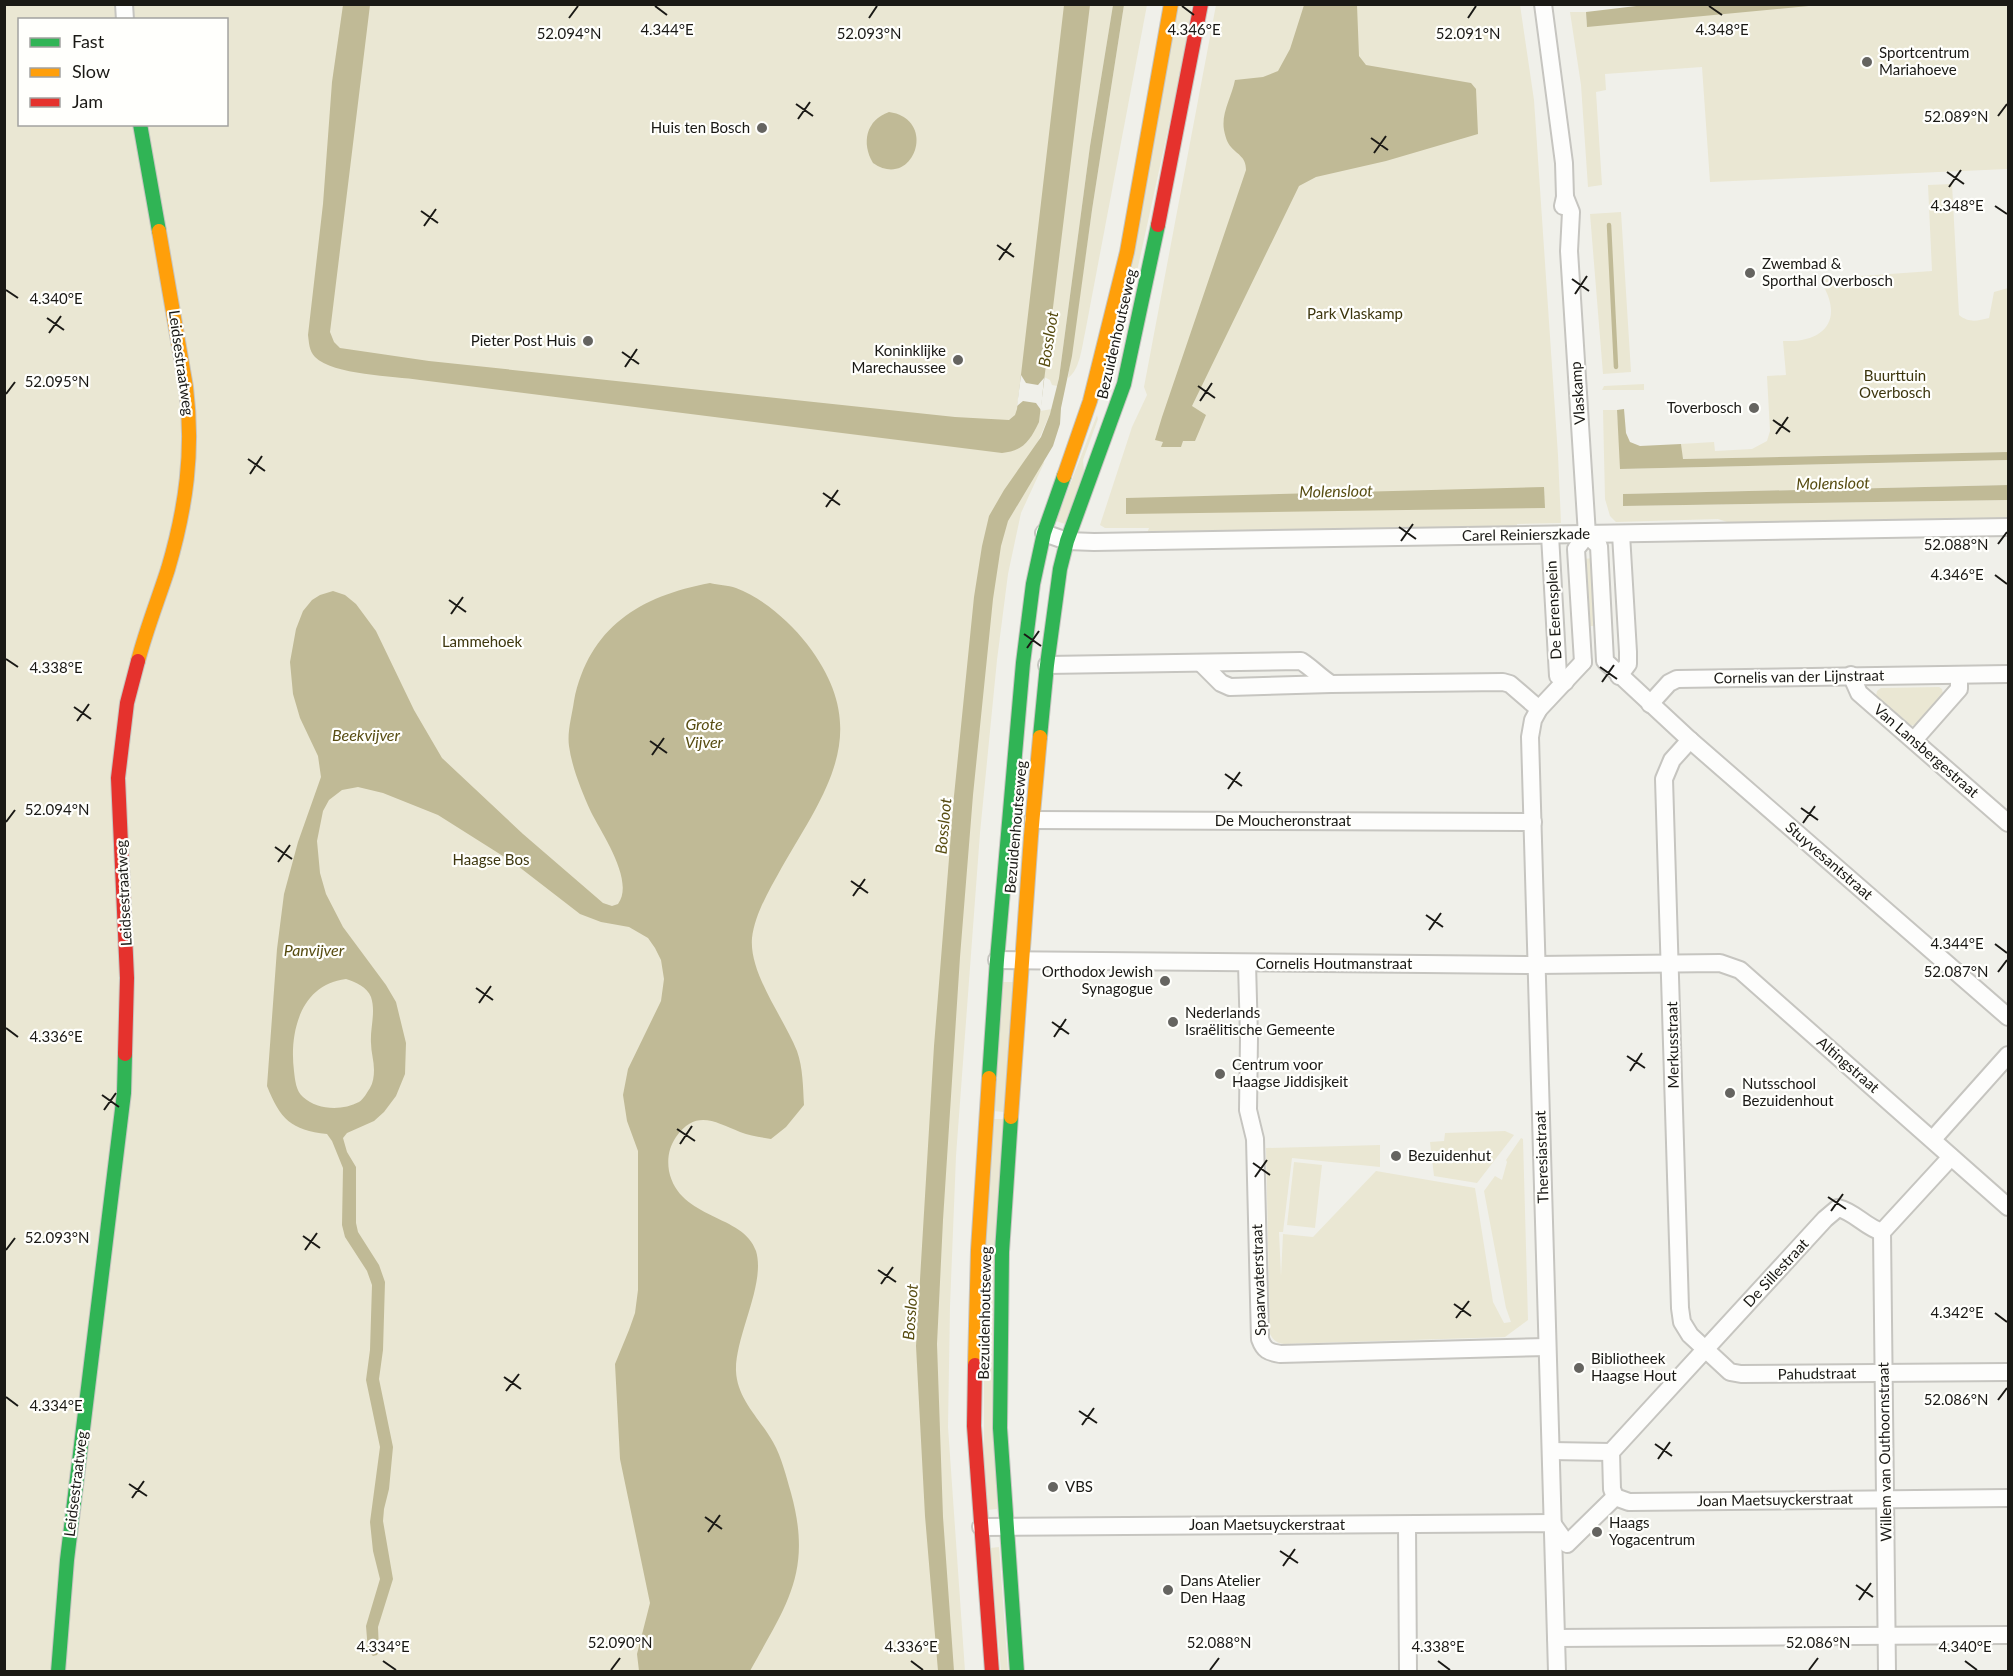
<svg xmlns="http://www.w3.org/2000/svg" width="2013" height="1676" font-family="Lato,sans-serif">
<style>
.green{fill:#eae7d3;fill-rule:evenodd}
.water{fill:#c0ba96;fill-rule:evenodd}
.pier{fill:#f0f0ea}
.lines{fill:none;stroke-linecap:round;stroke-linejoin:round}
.stream{stroke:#c0ba96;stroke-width:4.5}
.street-casing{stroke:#c6c5c0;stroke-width:20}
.fast-casing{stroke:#c6c5c0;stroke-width:16}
.slow-casing{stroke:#c6c5c0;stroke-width:16}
.jam-casing{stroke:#c6c5c0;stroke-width:16}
.street{stroke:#fdfdfc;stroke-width:16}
.fast{stroke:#30b455;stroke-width:14}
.slow{stroke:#ff9f0a;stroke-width:14}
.jam{stroke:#e5322d;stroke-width:14}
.ticks{fill:none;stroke:#1a1915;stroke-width:2}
.poi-dot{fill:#656460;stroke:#fffffc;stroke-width:2}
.labels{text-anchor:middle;stroke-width:4.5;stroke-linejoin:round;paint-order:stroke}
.poi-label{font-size:15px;fill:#1a1915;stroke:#fffffc;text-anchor:start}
.park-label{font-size:15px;fill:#3d360e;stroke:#fffffc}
.street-label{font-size:15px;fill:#1a1915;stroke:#fffffc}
.water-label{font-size:16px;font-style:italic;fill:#574c11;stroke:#fffffc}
.ticks-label{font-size:15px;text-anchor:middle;fill:#1a1915;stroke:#fffffc;stroke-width:4.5;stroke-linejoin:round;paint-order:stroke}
</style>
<rect width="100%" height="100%" fill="#f0f0ea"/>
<g class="green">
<path d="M 1819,4 L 2008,5 L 2008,169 L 1710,182 L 1702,67 L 1605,74 L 1606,90 L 1596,92 L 1602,185 L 1588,187 L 1581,85 L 1570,12 L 1586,12 L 1587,26 Z"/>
<path d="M 5,5 L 1113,5 L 1090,146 L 1059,378 L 1057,386 L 1052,385 L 1050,380 L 1044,377 L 1046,353 L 1040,390 L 1039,422 L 1040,411 L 1052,409 L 1037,444 L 1044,463 L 1021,513 L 1008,574 L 997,660 L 980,833 L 956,1156 L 950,1306 L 948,1427 L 965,1671 L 5,1672 ZM 20,20 L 226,20 L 226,124 L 20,124 Z"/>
<path d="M 1124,5 L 1147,5 L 1085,333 C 1082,346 1080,370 1068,378 L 1092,210 Z"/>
<path d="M 1177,5 L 1192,5 L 1181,70 L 1110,395 L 1102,392 Z"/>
<path d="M 1216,5 L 1520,5 L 1534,100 L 1558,455 L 1561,523 L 1517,524 L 1517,529 L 1146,536 L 1149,528 L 1105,528 L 1100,525 L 1132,427 L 1147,395 L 1144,387 Z"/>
<path d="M 1952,184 L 1959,315 C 1969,323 1977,321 1989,318 L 1994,292 L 2008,288 L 2008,452 L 1682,459 L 1681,444 L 1714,442 L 1715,451 L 1752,449 L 1767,441 L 1770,431 L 1767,376 L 1786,375 L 1783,341 C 1827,343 1845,317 1819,279 L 1932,271 L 1928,185 Z"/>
<path d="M 1621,212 L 1631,372 L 1603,374 L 1590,214 Z"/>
<path d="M 1644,384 L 1644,390 L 1602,390 L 1604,386 Z"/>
<path d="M 1603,410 L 1617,410 L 1621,469 L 2008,460 L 2008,485 L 1623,494 L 1623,506 L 2008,500 L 2008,520 L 1733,524 L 1718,519 L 1616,522 L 1610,516 L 1605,499 Z"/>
<path d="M 1097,415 L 1098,419 L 1083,460 L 1084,472 L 1065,524 L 1056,521 Z"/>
<path d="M 1595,558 L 1599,626 L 1585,626 L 1582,559 Z"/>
<path d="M 1939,687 L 1942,689 L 1943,694 L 1917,725 L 1908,726 L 1876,696 L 1877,691 L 1881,688 Z"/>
<path d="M 1003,982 L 1013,982 L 1004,1112 L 993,1111 Z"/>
<path d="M 993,1119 L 1003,1119 L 996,1248 L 985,1247 Z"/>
<path d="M 1505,1131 L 1514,1135 L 1477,1183 L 1434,1176 L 1430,1142 L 1444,1141 L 1445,1133 Z"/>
<path d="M 1521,1138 L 1523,1139 L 1528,1320 L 1505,1337 L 1284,1344 C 1277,1343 1274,1341 1270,1334 L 1266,1148 L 1380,1145 L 1380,1167 L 1292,1158 L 1283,1232 L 1279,1232 L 1281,1276 L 1283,1234 L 1313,1237 L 1376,1171 L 1475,1188 L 1493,1302 L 1504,1323 L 1511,1322 L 1506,1308 L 1484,1191 L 1495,1176 L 1502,1180 L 1507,1162 L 1506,1160 Z"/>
<path d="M 1294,1162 L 1322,1165 L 1315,1228 L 1287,1225 Z"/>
<path d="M 984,1255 L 995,1255 L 997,1509 L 987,1510 L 984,1468 Z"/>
<path d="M 999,1547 L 1008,1671 L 1001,1671 L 990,1548 Z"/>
</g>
<g class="water">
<path d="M 1653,4 L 1819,4 L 1819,5 L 1587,27 L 1586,12 Z"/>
<path d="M 343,5 L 370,5 L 330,332 L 334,342 L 340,348 L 429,361 L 955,417 L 1009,420 L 1015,415 L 1017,409 L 1064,5 L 1090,5 L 1039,422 C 1030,441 1023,451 1002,453 L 420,380 C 394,376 333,375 315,357 C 309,351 309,342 308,335 L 323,204 L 332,82 Z"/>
<path d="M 1113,5 L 1124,5 L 1092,210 L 1072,356 L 1061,408 L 1060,424 L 1053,446 L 1008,521 L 1001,546 L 993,599 L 973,795 L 960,957 L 943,1220 L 937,1344 L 943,1517 L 954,1671 L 938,1671 L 925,1516 L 916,1346 L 934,1046 L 954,796 L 974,597 L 982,546 L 989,516 L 1004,490 L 1041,437 L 1050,414 L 1059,378 L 1090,146 Z"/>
<path d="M 1304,5 L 1357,5 L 1359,56 L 1366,65 L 1471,83 L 1476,89 L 1478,134 L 1386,161 L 1316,177 L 1299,186 L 1192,406 L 1206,415 L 1195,441 L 1183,441 L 1181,447 L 1161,447 L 1163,442 L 1155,440 L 1162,417 L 1246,170 C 1246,157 1238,155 1231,147 C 1227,143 1225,135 1224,130 C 1221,113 1232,96 1235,80 L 1263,77 L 1278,71 L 1290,49 Z"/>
<path d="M 889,112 C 939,119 913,191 873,163 C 861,143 866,120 889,112 Z"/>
<path d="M 1624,409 L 1626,433 L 1630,442 L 1640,446 L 1681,444 L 1683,459 L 2008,452 L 2008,460 L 1620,469 L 1617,410 Z"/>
<path d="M 2008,485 L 2008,500 L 1623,506 L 1623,494 Z"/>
<path d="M 1544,487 L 1545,508 L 1126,514 L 1126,498 Z"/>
<path d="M 710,583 C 718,585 728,585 736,588 C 763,598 790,622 807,644 C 873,730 828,788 782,867 C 770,889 755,913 752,938 C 749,974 784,1018 797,1051 C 803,1068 803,1087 804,1105 L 786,1127 L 771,1139 C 760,1137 750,1136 740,1132 C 715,1122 696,1109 676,1137 C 669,1147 667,1159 669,1171 C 679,1220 744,1214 756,1251 C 766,1284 735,1336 736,1371 C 737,1399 760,1419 773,1442 C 782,1458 786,1476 791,1493 C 813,1573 786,1605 750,1671 L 639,1671 L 637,1654 L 650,1603 L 620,1459 L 615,1364 L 629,1330 L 635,1313 L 638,1290 L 638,1151 L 627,1121 L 623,1095 L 628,1069 L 661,1001 L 664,979 L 661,960 L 655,948 L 648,938 L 629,927 L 601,922 L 580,914 L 514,863 L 438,815 L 383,793 L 358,787 L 342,790 L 329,800 L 323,811 L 317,841 L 320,873 L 326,894 L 343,927 L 386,985 L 396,1002 L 406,1043 L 405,1074 L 396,1096 L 384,1112 L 374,1121 L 347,1133 L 343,1138 L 347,1152 L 356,1167 L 356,1223 L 358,1232 L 379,1265 L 385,1282 L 383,1350 L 379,1379 L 393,1447 L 389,1489 L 384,1509 L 383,1521 L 393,1579 L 378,1627 L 379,1651 L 377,1655 L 373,1656 L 368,1651 L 366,1626 L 380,1579 L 373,1551 L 370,1522 L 380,1447 L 366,1380 L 370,1350 L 372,1285 L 367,1271 L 345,1237 L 342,1225 L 343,1168 L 332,1141 L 327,1134 C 291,1130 280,1119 267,1086 L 277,949 L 284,894 L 298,842 L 321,777 L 318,756 L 300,718 L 293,694 L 290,662 L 296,629 L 303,611 L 312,600 L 320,595 L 333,591 L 345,595 L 356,604 L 376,631 L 414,710 L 442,758 L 523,834 L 603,903 L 612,906 L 618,904 C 635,881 602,834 591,812 C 582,792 572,768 569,746 C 567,732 572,715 574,701 C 589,627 640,596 710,583 ZM 346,979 C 356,982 367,987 371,997 C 376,1012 370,1028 371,1043 C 371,1052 374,1061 374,1070 C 374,1076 373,1083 370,1088 C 367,1092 364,1099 359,1102 C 342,1111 317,1110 303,1097 C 296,1091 295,1080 294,1071 C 289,1032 301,984 346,979 Z"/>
</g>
<path class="pier" d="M 1021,375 L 1026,383 L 1038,385 L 1044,378 L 1041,410 L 1036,403 L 1023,401 L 1017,406 Z"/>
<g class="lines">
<path class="stream" d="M 1609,225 L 1616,367"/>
<defs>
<g id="street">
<path d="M 124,4 L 125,20"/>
<path d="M 1543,4 L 1564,163 L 1565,197 L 1563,206"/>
<path d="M 1565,197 L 1571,212 L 1569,251 L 1587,535"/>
<path d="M 1044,533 L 1067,541 L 1094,542 L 2008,527"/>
<path d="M 1550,535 L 1558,676 L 1565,682"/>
<path d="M 1587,535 L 1599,546 L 1605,661 L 1690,740 L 2008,1017"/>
<path d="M 1583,662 L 1576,549 L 1587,535"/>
<path d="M 1201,663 L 1221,683 L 1230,687 L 1331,684"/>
<path d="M 1047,665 L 1301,661 C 1312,668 1320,677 1331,684 L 1503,682 L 1510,684 L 1539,709"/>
<path d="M 1851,675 L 1859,693 L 2008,823"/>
<path d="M 1619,676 L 1628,664 L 1628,652 L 1621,534"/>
<path d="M 1650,704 L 1669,683 L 1677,679 L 2008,674"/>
<path d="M 1690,740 L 1672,760 L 1664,779 L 1680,1308 L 1682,1322 L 1690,1335 L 1730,1372 L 1741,1374 L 2008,1372"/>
<path d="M 1914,740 L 1959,689 L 1959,675"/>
<path d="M 1033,820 L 1533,822"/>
<path d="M 997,960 L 1537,965 L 1720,963 L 1740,970 L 2008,1207"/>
<path d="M 1247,963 L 1249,1038 L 1248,1110 L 1255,1139 L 1260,1339 C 1264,1350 1268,1352 1280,1354 L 1547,1347"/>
<path d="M 1933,1139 L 2008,1055"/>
<path d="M 1882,1232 L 1887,1672"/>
<path d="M 1882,1232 L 1951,1157"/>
<path d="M 1551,1451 L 1611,1452"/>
<path d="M 1615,1497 L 1612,1489 L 1611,1452 L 1825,1219 L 1838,1208 C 1855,1212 1865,1227 1882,1232"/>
<path d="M 1615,1497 L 1629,1502 L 2008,1498"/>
<path d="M 1407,1525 L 1408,1672"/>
<path d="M 981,1527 L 1552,1523 L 1567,1544 L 1615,1497"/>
<path d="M 1556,1638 L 2008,1635"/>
<path d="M 1557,1672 L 1530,737 L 1533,720 L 1539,709 L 1583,662"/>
</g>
<g id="fast">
<path d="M 140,124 L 159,231"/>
<path d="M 1040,737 L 1047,665 L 1060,569 L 1067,541 L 1124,384 L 1158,225"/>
<path d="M 989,1078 L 997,960 L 1023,663 L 1033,584 L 1044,533 L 1064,476"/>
<path d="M 1011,1117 L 1002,1252 L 1000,1428 L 1017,1672"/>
<path d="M 58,1672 L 67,1560 L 124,1093 L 125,1054"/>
</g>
<g id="slow">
<path d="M 1064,476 L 1090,401 L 1127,252 L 1171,4"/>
<path d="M 138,661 C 146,630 158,600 168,569 C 186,508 194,451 186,387 L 159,231"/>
<path d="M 1011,1117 L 1031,836 L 1040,737"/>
<path d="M 975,1365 L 978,1250 L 989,1078"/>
</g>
<g id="jam">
<path d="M 1158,225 L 1201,4"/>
<path d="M 125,1054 L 127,978 L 118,778 L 127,703 L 138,661"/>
<path d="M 975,1365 L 974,1426 L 992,1672"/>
</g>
</defs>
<use href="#street" class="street-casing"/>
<use href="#fast" class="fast-casing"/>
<use href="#slow" class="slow-casing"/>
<use href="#jam" class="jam-casing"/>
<use href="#street" class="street"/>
<use href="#fast" class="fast"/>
<use href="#slow" class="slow"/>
<use href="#jam" class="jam"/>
</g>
<path class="ticks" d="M 655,6 L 667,15M 1182,6 L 1194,15M 1709,6 L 1722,15M 569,18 L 578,6M 869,18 L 877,6M 1468,18 L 1476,6M 796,104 L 813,116M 1998,116 L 2007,104M 798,119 L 810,102M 1371,138 L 1388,150M 1374,153 L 1386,136M 1947,172 L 1964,184M 1949,187 L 1961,170M 1995,206 L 2007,214M 421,211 L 438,223M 424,226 L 436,209M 997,245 L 1014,257M 999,260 L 1011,243M 1572,279 L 1589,291M 6,290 L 18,298M 1575,294 L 1587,276M 47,318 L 64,330M 49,333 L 61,316M 622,352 L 639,364M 625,367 L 637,349M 1198,386 L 1215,398M 6,394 L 15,382M 1200,401 L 1212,383M 1773,420 L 1790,432M 1776,434 L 1788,417M 248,459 L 265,471M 250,474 L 262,456M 823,493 L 840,505M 826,507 L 838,490M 1399,527 L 1416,539M 1401,541 L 1413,524M 1998,544 L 2007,532M 1995,575 L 2007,584M 449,600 L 466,612M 451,614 L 463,597M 1024,634 L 1041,646M 1027,648 L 1039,631M 6,659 L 18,667M 1600,667 L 1617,679M 1602,682 L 1614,665M 74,707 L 91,719M 77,721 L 89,704M 650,741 L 667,753M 652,755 L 664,738M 1225,774 L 1242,786M 1228,789 L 1240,772M 1801,808 L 1818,820M 6,822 L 15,810M 1803,823 L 1815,806M 275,847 L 292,859M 278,862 L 290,845M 851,881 L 868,893M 853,896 L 865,879M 1426,915 L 1443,927M 1429,930 L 1441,913M 1995,944 L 2007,953M 1998,972 L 2007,960M 476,988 L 493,1000M 479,1003 L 491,986M 1052,1022 L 1069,1034M 6,1028 L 18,1037M 1054,1037 L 1066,1019M 1627,1056 L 1645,1068M 1630,1071 L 1642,1053M 102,1095 L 119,1107M 104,1110 L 116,1093M 677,1129 L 695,1141M 680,1144 L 692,1126M 1253,1163 L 1270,1175M 1255,1177 L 1267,1160M 1828,1197 L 1846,1209M 1831,1211 L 1843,1194M 303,1236 L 320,1248M 6,1250 L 15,1238M 305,1250 L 317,1233M 878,1270 L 896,1282M 881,1284 L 893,1267M 1454,1304 L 1471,1316M 1995,1313 L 2007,1322M 1456,1318 L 1469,1301M 504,1377 L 521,1389M 506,1391 L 519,1374M 6,1397 L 18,1406M 1998,1400 L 2007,1388M 1079,1411 L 1097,1423M 1082,1425 L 1094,1408M 1655,1444 L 1672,1456M 1658,1459 L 1670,1442M 129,1484 L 147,1496M 132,1498 L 144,1481M 705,1517 L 722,1529M 708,1532 L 720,1515M 1280,1551 L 1298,1563M 1283,1566 L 1295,1549M 1856,1585 L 1873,1597M 1859,1600 L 1871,1583M 383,1661 L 396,1670M 911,1661 L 923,1670M 1438,1661 L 1450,1670M 1965,1661 L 1977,1670M 611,1670 L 620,1658M 1210,1670 L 1219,1658M 1809,1670 L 1818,1658"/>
<g class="poi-dot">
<circle cx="1867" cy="62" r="6"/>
<circle cx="762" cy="128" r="6"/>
<circle cx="1750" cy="273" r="6"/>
<circle cx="588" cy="341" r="6"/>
<circle cx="958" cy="360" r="6"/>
<circle cx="1754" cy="408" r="6"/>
<circle cx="1165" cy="981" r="6"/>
<circle cx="1173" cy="1022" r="6"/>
<circle cx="1220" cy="1074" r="6"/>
<circle cx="1730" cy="1093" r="6"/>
<circle cx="1396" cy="1156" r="6"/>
<circle cx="1579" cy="1368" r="6"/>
<circle cx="1053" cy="1487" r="6"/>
<circle cx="1597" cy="1532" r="6"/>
<circle cx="1168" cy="1590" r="6"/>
</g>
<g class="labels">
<g class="poi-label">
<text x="1879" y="58">Sportcentrum<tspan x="1879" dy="17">Mariahoeve</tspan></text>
<text x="750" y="133" text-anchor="end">Huis ten Bosch</text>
<text x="1762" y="269">Zwembad &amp;<tspan x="1762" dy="17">Sporthal Overbosch</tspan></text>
<text x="576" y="346" text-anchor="end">Pieter Post Huis</text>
<text x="946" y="356" text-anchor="end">Koninklijke<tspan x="946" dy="17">Marechaussee</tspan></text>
<text x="1742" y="413" text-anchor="end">Toverbosch</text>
<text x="1153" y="977" text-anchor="end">Orthodox Jewish<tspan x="1153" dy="17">Synagogue</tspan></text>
<text x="1185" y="1018">Nederlands<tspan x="1185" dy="17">Israëlitische Gemeente</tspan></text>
<text x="1232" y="1070">Centrum voor<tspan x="1232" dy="17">Haagse Jiddisjkeit</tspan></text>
<text x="1742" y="1089">Nutsschool<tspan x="1742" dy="17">Bezuidenhout</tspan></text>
<text x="1408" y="1161">Bezuidenhut</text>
<text x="1591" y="1364">Bibliotheek<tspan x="1591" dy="17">Haagse Hout</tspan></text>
<text x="1065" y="1492">VBS</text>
<text x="1609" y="1528">Haags<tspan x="1609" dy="17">Yogacentrum</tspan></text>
<text x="1180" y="1586">Dans Atelier<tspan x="1180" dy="17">Den Haag</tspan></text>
</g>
<g class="park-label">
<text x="1355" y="319">Park Vlaskamp</text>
<text x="1895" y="381">Buurttuin<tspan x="1895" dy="17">Overbosch</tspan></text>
<text x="482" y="647">Lammehoek</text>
<text x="491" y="865">Haagse Bos</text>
</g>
<g class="street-label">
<text transform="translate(1117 334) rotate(-77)" y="5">Bezuidenhoutseweg</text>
<text transform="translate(181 363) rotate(82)" y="5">Leidsestraatweg</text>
<text transform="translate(1578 393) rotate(-94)" y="5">Vlaskamp</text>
<text transform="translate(1526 535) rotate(-1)" y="5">Carel Reinierszkade</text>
<text transform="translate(1554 610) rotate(-93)" y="5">De Eerensplein</text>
<text transform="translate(1799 677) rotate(-1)" y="5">Cornelis van der Lijnstraat</text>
<text transform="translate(1926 751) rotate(41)" y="5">Van Lansbergestraat</text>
<text x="1283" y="826">De Moucheronstraat</text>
<text transform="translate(1016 827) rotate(-85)" y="5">Bezuidenhoutseweg</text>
<text transform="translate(1829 861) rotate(41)" y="5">Stuyvesantstraat</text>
<text transform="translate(124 893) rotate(-93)" y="5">Leidsestraatweg</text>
<text x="1334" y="969">Cornelis Houtmanstraat</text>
<text transform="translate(1673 1045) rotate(-91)" y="5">Merkusstraat</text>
<text transform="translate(1848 1065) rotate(41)" y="5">Altingstraat</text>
<text transform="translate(1542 1157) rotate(-92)" y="5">Theresiastraat</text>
<text transform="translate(1776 1273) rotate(-47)" y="5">De Sillestraat</text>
<text transform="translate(1259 1280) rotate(-92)" y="5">Spaarwaterstraat</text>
<text transform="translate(985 1313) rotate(-89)" y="5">Bezuidenhoutseweg</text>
<text transform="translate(1817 1374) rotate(-1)" y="5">Pahudstraat</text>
<text transform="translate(1885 1452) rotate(-91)" y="5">Willem van Outhoornstraat</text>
<text transform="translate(76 1484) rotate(-83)" y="5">Leidsestraatweg</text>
<text transform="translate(1775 1500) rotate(-1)" y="5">Joan Maetsuyckerstraat</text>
<text x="1267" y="1530">Joan Maetsuyckerstraat</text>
</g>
<g class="water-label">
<text transform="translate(1048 339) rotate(-81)" y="6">Bossloot</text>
<text transform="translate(1833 483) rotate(-1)" y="6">Molensloot</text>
<text transform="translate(1336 491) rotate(-1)" y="6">Molensloot</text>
<text x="704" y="730">Grote<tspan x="704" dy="18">Vijver</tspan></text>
<text x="366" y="741">Beekvijver</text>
<text transform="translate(943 826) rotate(-85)" y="6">Bossloot</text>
<text x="314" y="956">Panvijver</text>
<text transform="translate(910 1312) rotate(-86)" y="6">Bossloot</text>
</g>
</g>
<g class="ticks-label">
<text x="667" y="35">4.344°E</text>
<text x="1194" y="35">4.346°E</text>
<text x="1722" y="35">4.348°E</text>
<text x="569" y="39">52.094°N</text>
<text x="869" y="39">52.093°N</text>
<text x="1468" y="39">52.091°N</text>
<text x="1956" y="122">52.089°N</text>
<text x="1957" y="211">4.348°E</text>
<text x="56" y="304">4.340°E</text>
<text x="57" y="387">52.095°N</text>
<text x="1956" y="550">52.088°N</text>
<text x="1957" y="580">4.346°E</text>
<text x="56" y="673">4.338°E</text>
<text x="57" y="815">52.094°N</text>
<text x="1957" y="949">4.344°E</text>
<text x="1956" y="977">52.087°N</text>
<text x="56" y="1042">4.336°E</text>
<text x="57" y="1243">52.093°N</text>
<text x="1957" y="1318">4.342°E</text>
<text x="1956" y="1405">52.086°N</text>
<text x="56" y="1411">4.334°E</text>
<text x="620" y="1648">52.090°N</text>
<text x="1219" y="1648">52.088°N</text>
<text x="1818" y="1648">52.086°N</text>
<text x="383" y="1652">4.334°E</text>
<text x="911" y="1652">4.336°E</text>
<text x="1438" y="1652">4.338°E</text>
<text x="1965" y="1652">4.340°E</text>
</g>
<rect width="2013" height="1676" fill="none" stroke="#1a1915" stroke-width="12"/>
<rect x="18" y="18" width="210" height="108" fill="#fffffc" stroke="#a3a3a0" stroke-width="1.5"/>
<rect x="30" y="38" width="30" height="9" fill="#30b455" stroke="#a3a3a0" stroke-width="1.5"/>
<text x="72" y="48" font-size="18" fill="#1a1915">Fast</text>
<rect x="30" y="68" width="30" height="9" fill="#ff9f0a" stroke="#a3a3a0" stroke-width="1.5"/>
<text x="72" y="78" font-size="18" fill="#1a1915">Slow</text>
<rect x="30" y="98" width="30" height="9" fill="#e5322d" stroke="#a3a3a0" stroke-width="1.5"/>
<text x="72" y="108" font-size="18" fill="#1a1915">Jam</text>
</svg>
